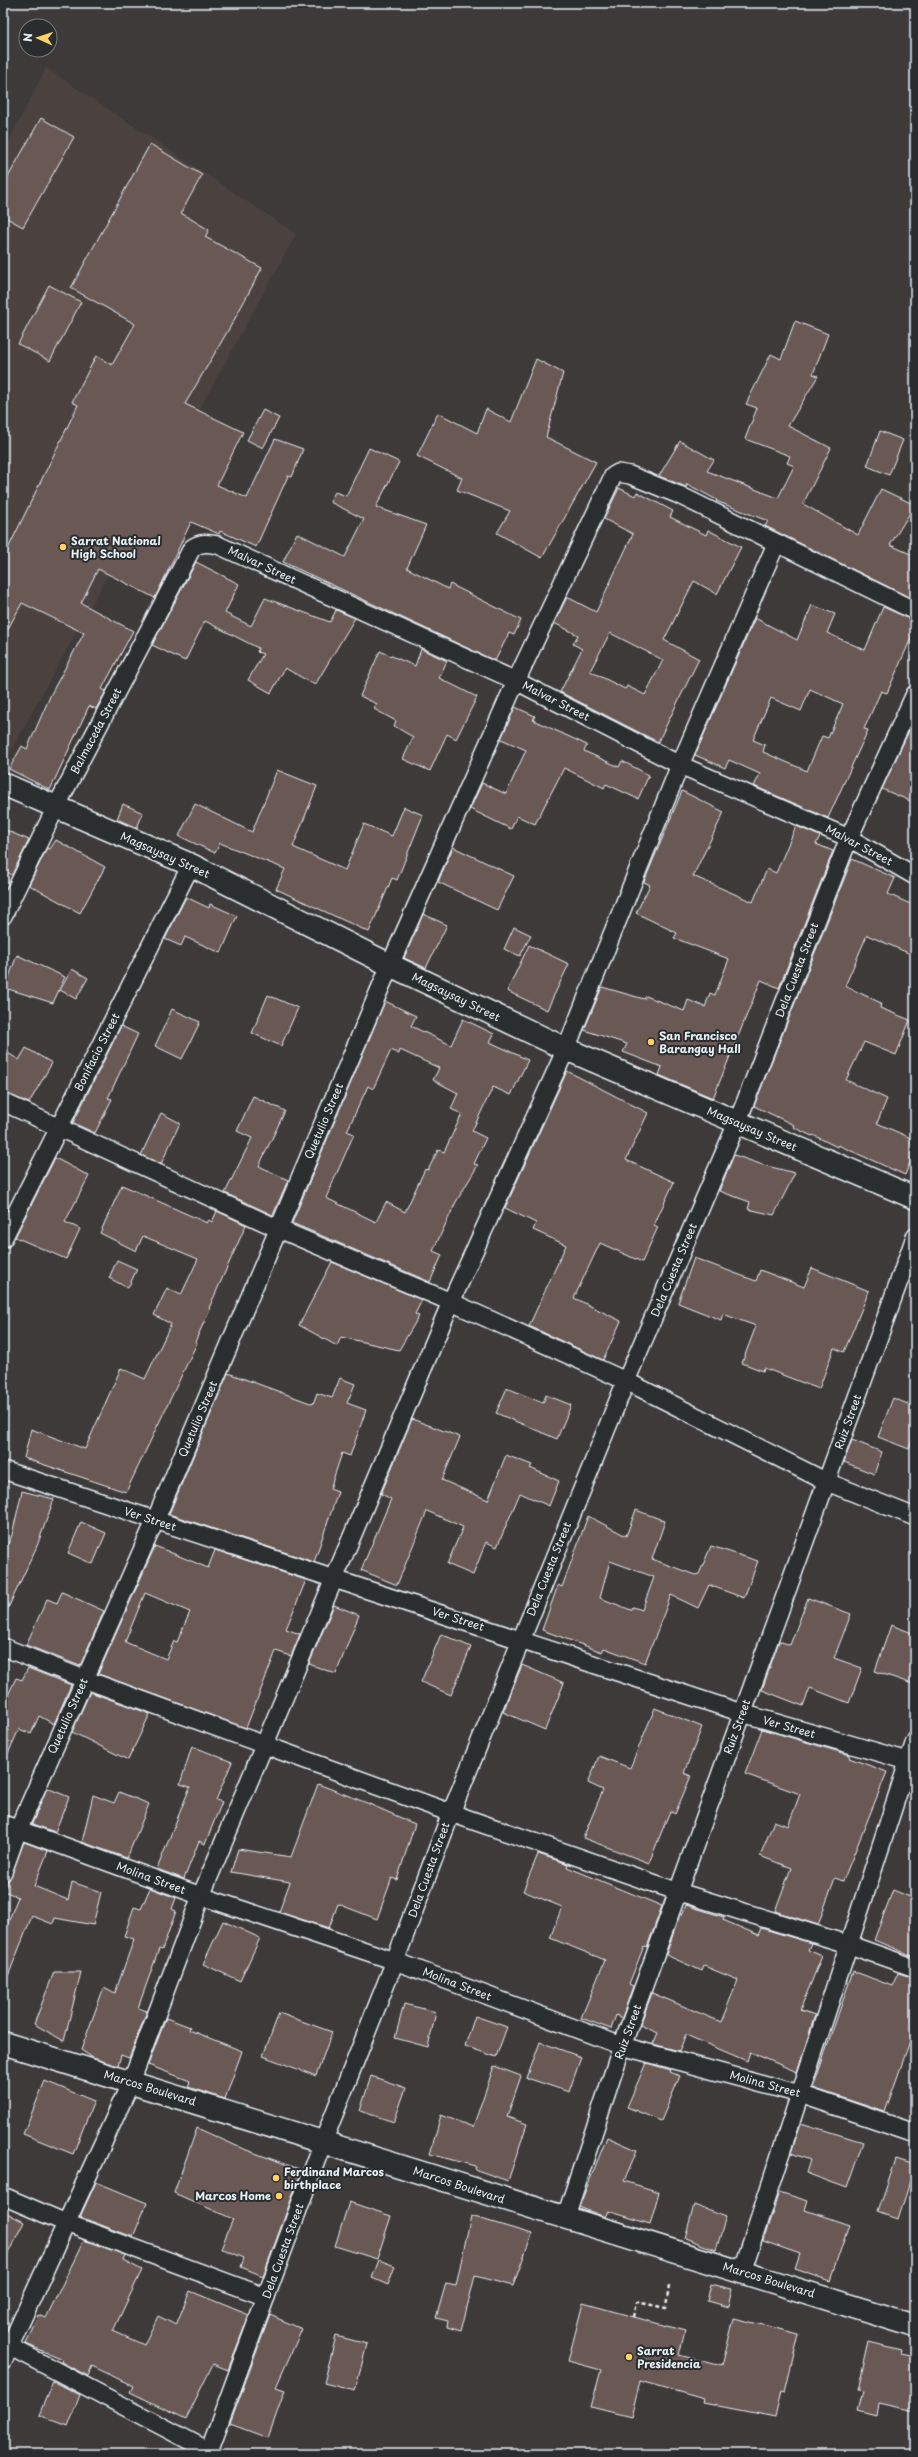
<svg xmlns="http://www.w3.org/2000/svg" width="918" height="2457" font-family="'Playpen Sans',sans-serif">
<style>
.built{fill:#4c4341}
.building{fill:#6b5954;stroke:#e8f1f8;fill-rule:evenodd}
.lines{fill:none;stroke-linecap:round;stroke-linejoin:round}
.street-casing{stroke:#e8f1f8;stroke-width:20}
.secondary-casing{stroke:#e8f1f8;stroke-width:25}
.path{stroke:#e8f1f8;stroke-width:2.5;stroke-dasharray:4 3;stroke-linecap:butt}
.street{stroke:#2a2d2e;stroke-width:17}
.secondary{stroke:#2a2d2e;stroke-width:22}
.poi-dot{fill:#ffd166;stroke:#2a2d2e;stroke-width:1.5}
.labels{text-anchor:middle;stroke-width:4;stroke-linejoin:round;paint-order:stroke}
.poi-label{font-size:11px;font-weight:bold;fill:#e8f1f8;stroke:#2a2d2e;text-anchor:start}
.street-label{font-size:11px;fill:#e8f1f8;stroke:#2a2d2e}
</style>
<rect width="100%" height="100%" fill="#3e3a39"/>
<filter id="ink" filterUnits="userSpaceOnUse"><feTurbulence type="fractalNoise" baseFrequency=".025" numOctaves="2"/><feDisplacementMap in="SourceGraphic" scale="8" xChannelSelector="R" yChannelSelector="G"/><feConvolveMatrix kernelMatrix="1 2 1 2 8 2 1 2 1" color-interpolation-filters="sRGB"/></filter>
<g filter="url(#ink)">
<path class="built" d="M 46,68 L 296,234 L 3,765 L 3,153 Z"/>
<g class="building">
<path d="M 41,118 L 74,137 L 23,227 L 3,216 L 3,186 Z"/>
<path d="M 150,144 L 202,175 L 181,213 L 209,230 L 205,237 L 262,268 L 233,322 L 185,404 L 243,432 L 217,485 L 247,498 L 275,439 L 303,449 L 292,477 L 288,476 L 256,547 L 220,531 L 219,534 L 191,522 L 155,598 L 98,569 L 81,603 L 133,631 L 102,689 L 106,691 L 96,709 L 89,706 L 50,790 L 9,769 L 22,746 L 27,749 L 51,694 L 84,633 L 22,603 L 3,638 L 3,559 L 78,405 L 72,402 L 96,356 L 112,365 L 135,324 L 71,288 Z"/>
<path d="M 49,285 L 81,302 L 50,361 L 18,344 Z"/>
<path d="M 795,321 L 828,334 L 813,374 L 818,376 L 788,426 L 831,448 L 803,504 L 858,535 L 881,489 L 915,505 L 890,545 L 915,556 L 915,600 L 765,526 L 768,521 L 716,501 L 717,500 L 687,484 L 686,487 L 659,476 L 680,441 L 714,460 L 707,471 L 778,498 L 794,466 L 787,463 L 790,456 L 745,439 L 757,408 L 746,404 L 771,354 L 781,359 Z"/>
<path d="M 536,359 L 563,373 L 546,437 L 596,462 L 542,558 L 497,533 L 510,511 L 457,490 L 462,478 L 417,456 L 438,413 L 477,433 L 486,409 L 511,422 Z"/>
<path d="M 263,410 L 279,418 L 263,448 L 247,440 Z"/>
<path d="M 880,431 L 903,440 L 889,475 L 867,466 Z"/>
<path d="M 369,448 L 399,462 L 376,507 L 426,525 L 407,568 L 448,589 L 450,584 L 521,620 L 514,635 L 509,633 L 495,661 L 283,562 L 297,533 L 345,557 L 364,519 L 330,502 L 335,492 L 346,496 Z"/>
<path d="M 619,488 L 635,496 L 637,492 L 673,511 L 670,517 L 706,535 L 708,530 L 741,547 L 717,594 L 694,581 L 664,640 L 699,659 L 658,742 L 560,692 L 582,649 L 573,644 L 578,635 L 554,623 L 567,597 L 596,612 L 633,534 L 604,519 ZM 610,633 L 663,660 L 645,695 L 627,686 L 625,689 L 590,671 Z"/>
<path d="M 196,562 L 239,584 L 225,613 L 251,626 L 265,598 L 330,622 L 336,610 L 355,618 L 315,685 L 285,668 L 271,693 L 248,680 L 263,654 L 257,652 L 258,648 L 205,621 L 185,661 L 152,645 Z"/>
<path d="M 812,605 L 835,614 L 827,633 L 865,650 L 883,607 L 915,621 L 915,629 L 887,693 L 881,691 L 864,729 L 868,730 L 828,818 L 754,786 L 760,774 L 729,760 L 725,768 L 695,755 L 755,618 L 797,640 ZM 810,689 L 843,704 L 828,738 L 822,736 L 807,771 L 763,752 L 765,745 L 753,740 L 771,698 L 801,711 Z"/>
<path d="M 421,649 L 447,661 L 439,678 L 477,697 L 456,739 L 447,734 L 430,771 L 403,759 L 413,737 L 394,726 L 396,721 L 374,709 L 377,704 L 360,696 L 380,651 L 415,666 Z"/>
<path d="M 515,707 L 535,716 L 533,720 L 587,745 L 584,751 L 619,767 L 622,761 L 649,775 L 638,799 L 606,784 L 604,788 L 564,768 L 535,824 L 517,816 L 511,829 L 470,809 L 482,783 L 506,794 L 526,750 L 501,739 Z"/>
<path d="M 915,718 L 915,803 L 882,789 Z"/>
<path d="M 277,770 L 317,786 L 293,847 L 345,870 L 364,824 L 392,836 L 404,807 L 423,815 L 397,880 L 392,878 L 369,932 L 276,889 L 285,869 L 220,843 L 215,853 L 179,836 L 195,804 L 252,832 Z"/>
<path d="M 682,791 L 724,812 L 693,876 L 753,902 L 767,869 L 776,873 L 796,826 L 820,836 L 816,844 L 833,851 L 779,988 L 761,980 L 713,1098 L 659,1075 L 662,1067 L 623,1052 L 627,1044 L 584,1030 L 602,987 L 644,999 L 646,996 L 684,1011 L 688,1000 L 705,1007 L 710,993 L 715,995 L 729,959 L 674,938 L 677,933 L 636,913 L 650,885 L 644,882 Z"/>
<path d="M 123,804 L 143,813 L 137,828 L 117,819 Z"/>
<path d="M 3,829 L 29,840 L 12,875 L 3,870 Z"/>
<path d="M 56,840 L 105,867 L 80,913 L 29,885 L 47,848 L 50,849 Z"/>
<path d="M 453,847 L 514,876 L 497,910 L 438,882 Z"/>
<path d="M 852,859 L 895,878 L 888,894 L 915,906 L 915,956 L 867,935 L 845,986 L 881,1003 L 880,1008 L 910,1020 L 896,1055 L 864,1042 L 846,1080 L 887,1099 L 877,1123 L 915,1140 L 915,1150 L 905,1175 L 838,1145 L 837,1147 L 813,1135 L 812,1136 L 793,1127 L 794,1125 L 754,1106 Z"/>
<path d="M 186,897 L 209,908 L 210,904 L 237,916 L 221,953 L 185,937 L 181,946 L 165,939 Z"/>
<path d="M 423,914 L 447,925 L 426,968 L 404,958 Z"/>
<path d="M 514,927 L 531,935 L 520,956 L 504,949 Z"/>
<path d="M 529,945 L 569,964 L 547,1010 L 507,991 Z"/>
<path d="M 17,955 L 65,977 L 53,1003 L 5,988 Z"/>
<path d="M 72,969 L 88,978 L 76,999 L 60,990 Z"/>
<path d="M 268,995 L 298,1008 L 281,1046 L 252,1033 Z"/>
<path d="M 385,1001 L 416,1016 L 411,1026 L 451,1045 L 463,1019 L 494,1034 L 490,1042 L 528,1060 L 511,1095 L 493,1087 L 472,1131 L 486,1138 L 474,1164 L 478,1165 L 456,1202 L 433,1251 L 442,1255 L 430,1282 L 292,1223 ZM 391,1050 L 399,1054 L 400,1050 L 439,1068 L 433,1080 L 458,1093 L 451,1109 L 462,1114 L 444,1152 L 438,1150 L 428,1170 L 425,1169 L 405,1212 L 386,1202 L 376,1222 L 326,1198 L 354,1134 L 347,1131 L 368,1086 L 373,1089 Z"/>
<path d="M 172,1009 L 200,1022 L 182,1059 L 155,1046 Z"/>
<path d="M 121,1026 L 138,1034 L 108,1098 L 112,1099 L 95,1133 L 73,1123 Z"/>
<path d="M 26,1048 L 52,1063 L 29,1103 L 3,1092 L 3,1050 L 19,1060 Z"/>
<path d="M 567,1071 L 648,1113 L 626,1160 L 674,1182 L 654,1225 L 658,1227 L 642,1262 L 600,1243 L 574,1298 L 621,1321 L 603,1360 L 529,1326 L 566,1245 L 533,1230 L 536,1223 L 505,1208 Z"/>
<path d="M 253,1096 L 285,1111 L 259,1166 L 288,1180 L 273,1215 L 225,1193 L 252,1138 L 237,1131 Z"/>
<path d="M 161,1113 L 180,1123 L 161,1164 L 141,1155 Z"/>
<path d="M 734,1155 L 763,1165 L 795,1173 L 774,1215 L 748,1209 L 750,1202 L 719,1191 Z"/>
<path d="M 55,1158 L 89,1176 L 65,1222 L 80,1229 L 66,1259 L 15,1237 Z"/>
<path d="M 122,1185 L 207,1223 L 209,1220 L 212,1222 L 217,1211 L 246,1225 L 209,1308 L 210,1309 L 195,1342 L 197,1343 L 126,1492 L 24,1458 L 31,1429 L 85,1449 L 121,1368 L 145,1379 L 171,1324 L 154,1315 L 167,1288 L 181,1295 L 198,1259 L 143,1236 L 136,1251 L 100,1233 Z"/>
<path d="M 694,1258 L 756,1281 L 760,1270 L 804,1287 L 812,1268 L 869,1291 L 844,1352 L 834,1348 L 819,1389 L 764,1368 L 763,1371 L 742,1363 L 756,1326 L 723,1314 L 721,1320 L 678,1303 Z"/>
<path d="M 117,1260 L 137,1269 L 128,1288 L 109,1278 Z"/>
<path d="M 332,1262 L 422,1300 L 415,1314 L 419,1316 L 399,1350 L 341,1337 L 337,1346 L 299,1325 Z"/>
<path d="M 228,1373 L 313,1404 L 317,1393 L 332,1398 L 340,1378 L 355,1384 L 347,1403 L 366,1410 L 350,1456 L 342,1453 L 330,1489 L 338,1492 L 314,1562 L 169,1514 Z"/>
<path d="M 507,1388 L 543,1403 L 546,1395 L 571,1405 L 557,1439 L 496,1413 Z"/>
<path d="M 893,1398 L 915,1407 L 915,1432 L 909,1449 L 878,1437 Z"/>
<path d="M 412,1419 L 460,1437 L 442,1480 L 488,1500 L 506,1455 L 532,1465 L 530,1468 L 559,1481 L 549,1506 L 520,1493 L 497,1547 L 486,1542 L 473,1575 L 447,1564 L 463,1527 L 427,1511 L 397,1585 L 361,1570 L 391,1499 L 381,1494 Z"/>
<path d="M 852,1440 L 882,1452 L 874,1474 L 844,1462 Z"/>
<path d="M 22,1491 L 54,1499 L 37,1546 L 3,1619 L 3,1555 L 12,1535 Z"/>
<path d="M 636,1510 L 665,1521 L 652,1559 L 695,1575 L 699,1574 L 711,1546 L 758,1561 L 744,1598 L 709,1585 L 698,1608 L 671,1595 L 645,1663 L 604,1648 L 602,1652 L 542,1630 L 558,1585 L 562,1587 L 588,1516 L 626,1536 ZM 610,1561 L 654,1577 L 642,1610 L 633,1607 L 631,1610 L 600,1598 Z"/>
<path d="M 81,1522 L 106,1533 L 93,1564 L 68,1553 Z"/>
<path d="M 155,1546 L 208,1568 L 215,1550 L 306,1580 L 286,1629 L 300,1634 L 291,1656 L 276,1651 L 246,1728 L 98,1674 ZM 145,1593 L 190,1612 L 177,1642 L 174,1641 L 166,1659 L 125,1642 Z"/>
<path d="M 62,1592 L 104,1611 L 80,1666 L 26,1645 L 47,1599 L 57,1603 Z"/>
<path d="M 808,1598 L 851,1614 L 834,1658 L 862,1668 L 849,1703 L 810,1688 L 803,1706 L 762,1690 L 779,1641 L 790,1645 Z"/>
<path d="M 334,1605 L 359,1615 L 336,1674 L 309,1664 Z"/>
<path d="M 891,1625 L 915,1634 L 915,1685 L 875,1671 Z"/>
<path d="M 441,1634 L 471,1647 L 451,1695 L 421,1682 Z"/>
<path d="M 522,1665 L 564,1683 L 545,1730 L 503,1712 Z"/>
<path d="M 28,1668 L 71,1685 L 54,1724 L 39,1716 L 31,1734 L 19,1729 L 3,1765 L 3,1706 L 16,1678 L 22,1680 Z"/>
<path d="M 90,1692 L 150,1714 L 128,1760 L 72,1732 Z"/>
<path d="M 655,1708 L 702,1727 L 684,1773 L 691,1776 L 675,1814 L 670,1811 L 649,1863 L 583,1838 L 603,1790 L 588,1783 L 599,1756 L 630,1768 Z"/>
<path d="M 762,1729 L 850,1755 L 849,1758 L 887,1772 L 843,1881 L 835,1878 L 818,1925 L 775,1911 L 791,1868 L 760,1856 L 774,1821 L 788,1826 L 800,1794 L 745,1774 Z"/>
<path d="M 192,1746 L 232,1762 L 216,1800 L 222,1802 L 205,1844 L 199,1841 L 184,1879 L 157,1869 L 190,1787 L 180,1784 Z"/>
<path d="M 318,1784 L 367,1803 L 415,1824 L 397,1880 L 392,1878 L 377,1919 L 338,1904 L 329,1928 L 279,1912 L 290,1882 L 231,1872 L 238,1849 L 291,1857 Z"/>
<path d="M 47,1788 L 69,1797 L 55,1832 L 32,1824 Z"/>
<path d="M 119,1792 L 149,1804 L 127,1858 L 82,1842 L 93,1795 L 114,1803 Z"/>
<path d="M 24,1842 L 48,1851 L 34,1886 L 68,1900 L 72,1882 L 101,1892 L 93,1925 L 55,1918 L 53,1924 L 32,1916 L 4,1986 L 3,1935 L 18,1897 L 4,1891 Z"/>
<path d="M 538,1854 L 568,1864 L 567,1867 L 662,1906 L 647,1947 L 644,1946 L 629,1984 L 633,1986 L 622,2018 L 616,2015 L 611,2029 L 581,2018 L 605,1960 L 550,1938 L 562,1907 L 523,1891 Z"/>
<path d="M 150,1888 L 176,1898 L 172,1909 L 176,1911 L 162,1950 L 159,1949 L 138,2008 L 147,2011 L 129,2058 L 121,2055 L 118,2066 L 93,2058 L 81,2050 L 104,1987 L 115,1993 L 134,1939 L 124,1936 L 134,1907 L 141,1909 Z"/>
<path d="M 893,1890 L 915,1899 L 915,1957 L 874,1940 Z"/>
<path d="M 686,1905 L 724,1917 L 723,1920 L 758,1935 L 761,1928 L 811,1943 L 808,1950 L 822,1956 L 800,2010 L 815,2015 L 797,2072 L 750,2052 L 747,2061 L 686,2035 L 679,2051 L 653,2044 L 658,2033 L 640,2025 L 652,1993 L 721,2022 L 738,1980 L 704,1966 L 702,1971 L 666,1955 L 680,1914 L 682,1915 Z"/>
<path d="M 223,1921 L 260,1938 L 240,1981 L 203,1964 Z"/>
<path d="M 853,1971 L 892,1986 L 898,1973 L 915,1978 L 915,2027 L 885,2112 L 813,2088 Z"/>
<path d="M 54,1972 L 81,1972 L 64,2041 L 34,2024 Z"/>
<path d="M 404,2004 L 436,2012 L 428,2047 L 395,2038 Z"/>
<path d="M 279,2013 L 332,2032 L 316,2076 L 263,2056 Z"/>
<path d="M 475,2016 L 507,2027 L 496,2057 L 465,2046 Z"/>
<path d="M 166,2018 L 190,2027 L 189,2030 L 242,2051 L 225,2099 L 188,2087 L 190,2081 L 148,2065 Z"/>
<path d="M 540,2042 L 581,2057 L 569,2092 L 527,2078 Z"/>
<path d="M 646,2063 L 671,2070 L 670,2072 L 680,2076 L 661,2121 L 627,2107 Z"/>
<path d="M 494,2066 L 521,2076 L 507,2117 L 527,2124 L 508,2181 L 474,2169 L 475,2166 L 430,2154 L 441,2115 L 473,2127 Z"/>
<path d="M 371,2076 L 406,2088 L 394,2122 L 360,2111 Z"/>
<path d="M 45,2081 L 94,2101 L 73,2154 L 23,2134 Z"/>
<path d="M 801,2123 L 863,2142 L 847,2188 L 806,2173 L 810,2160 L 791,2153 Z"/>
<path d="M 197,2128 L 241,2148 L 302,2170 L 263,2276 L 241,2267 L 244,2258 L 221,2248 L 233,2219 L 174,2193 Z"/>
<path d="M 607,2137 L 637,2150 L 624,2181 L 659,2192 L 650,2224 L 608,2211 L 605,2217 L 579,2207 Z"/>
<path d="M 896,2159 L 915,2165 L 898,2219 L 878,2212 Z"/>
<path d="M 96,2182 L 147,2203 L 133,2237 L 80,2217 Z"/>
<path d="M 779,2192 L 808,2201 L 805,2210 L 849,2225 L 830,2281 L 795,2269 L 800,2254 L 763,2241 Z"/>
<path d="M 349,2202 L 391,2216 L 377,2259 L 335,2246 Z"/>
<path d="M 694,2205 L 726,2217 L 716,2250 L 685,2238 Z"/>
<path d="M 3,2211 L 24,2222 L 3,2263 Z"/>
<path d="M 471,2216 L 532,2234 L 513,2286 L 475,2276 L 461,2331 L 447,2327 L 448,2321 L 436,2318 L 446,2283 L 456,2285 Z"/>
<path d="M 84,2240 L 125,2255 L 123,2260 L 142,2270 L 113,2331 L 144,2345 L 158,2316 L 176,2325 L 190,2291 L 249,2315 L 228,2370 L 213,2364 L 186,2419 L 130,2392 L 133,2386 L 92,2366 L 88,2376 L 61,2362 L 62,2359 L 26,2344 L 38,2315 L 46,2318 Z"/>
<path d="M 379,2260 L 395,2266 L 388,2285 L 372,2278 Z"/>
<path d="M 711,2284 L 732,2289 L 728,2307 L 707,2301 Z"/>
<path d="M 583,2303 L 685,2331 L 679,2355 L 722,2366 L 734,2318 L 799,2334 L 785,2392 L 781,2391 L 775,2417 L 703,2403 L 704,2399 L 640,2381 L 631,2417 L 591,2407 L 601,2370 L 568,2361 Z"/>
<path d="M 270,2315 L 302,2329 L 276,2387 L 285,2390 L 268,2438 L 230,2424 Z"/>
<path d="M 336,2336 L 367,2344 L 355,2391 L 324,2383 Z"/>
<path d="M 869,2342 L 901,2350 L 900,2354 L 915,2357 L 915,2411 L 879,2403 L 877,2416 L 858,2411 L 863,2391 L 858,2390 Z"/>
<path d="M 53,2381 L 80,2395 L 68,2426 L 39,2415 Z"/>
</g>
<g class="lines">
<defs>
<g id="street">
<path d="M 3,916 L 56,807 L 192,548 C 201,542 208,543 218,545 L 516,681 L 680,765 L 849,838 L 915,876"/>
<path d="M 3,1102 L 279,1229 L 451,1302 L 626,1381 L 827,1482 L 915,1517"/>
<path d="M 3,1239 L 191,865"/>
<path d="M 3,1470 L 742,1713 L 915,1763"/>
<path d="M 3,1647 L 84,1679 L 451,1813 L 679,1892 L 850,1945 L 915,1968"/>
<path d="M 3,1824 L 201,1896 L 395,1961 L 622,2046 L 800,2094 L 915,2133"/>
<path d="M 3,1872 L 18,1830 L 155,1521 L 390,965 L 516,681 L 613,476 L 618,473 L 630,475 L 679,495 L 915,611"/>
<path d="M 3,2196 L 66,2223 L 266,2297"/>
<path d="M 565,2219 L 622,2046 L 915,1237"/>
<path d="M 742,2272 L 915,1741"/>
<path d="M 3,2343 L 209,2451"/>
<path d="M 3,2361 L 131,2082 L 201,1896 L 334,1579 L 451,1302 L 566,1049 L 680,765 L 776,544"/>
<path d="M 208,2454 L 323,2142 L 395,1961 L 451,1813 L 626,1381 L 737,1123 L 849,838 L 915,694"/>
</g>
<g id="secondary">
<path d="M 3,784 L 191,865 L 390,965 L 566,1049 L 915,1198"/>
<path d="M 3,2043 L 915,2326"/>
</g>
</defs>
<use href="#street" class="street-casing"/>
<use href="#secondary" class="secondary-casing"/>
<path class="path" d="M 634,2317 L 637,2302 L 666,2308 L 669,2286"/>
<use href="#street" class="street"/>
<use href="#secondary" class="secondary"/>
</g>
</g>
<g class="poi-dot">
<circle cx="63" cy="547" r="4"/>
<circle cx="651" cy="1042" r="4"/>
<circle cx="276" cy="2178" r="4"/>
<circle cx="279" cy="2196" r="4"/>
<circle cx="629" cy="2357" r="4"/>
</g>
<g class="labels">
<g class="poi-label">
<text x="71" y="545">Sarrat National<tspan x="71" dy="13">High School</tspan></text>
<text x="659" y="1040">San Francisco<tspan x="659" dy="13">Barangay Hall</tspan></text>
<text x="284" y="2176">Ferdinand Marcos<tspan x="284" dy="13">birthplace</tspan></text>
<text x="271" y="2200" text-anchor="end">Marcos Home</text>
<text x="637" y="2355">Sarrat<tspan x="637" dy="13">Presidencia</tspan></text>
</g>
<g class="street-label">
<text transform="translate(262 565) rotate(25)" y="4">Malvar Street</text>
<text transform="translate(556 701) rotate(27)" y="4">Malvar Street</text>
<text transform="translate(96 731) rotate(-62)" y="4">Balmaceda Street</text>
<text transform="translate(859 845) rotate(28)" y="4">Malvar Street</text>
<text transform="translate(165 855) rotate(24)" y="4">Magsaysay Street</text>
<text transform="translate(797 970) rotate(-69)" y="4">Dela Cuesta Street</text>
<text transform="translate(456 997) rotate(26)" y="4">Magsaysay Street</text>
<text transform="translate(97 1052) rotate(-63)" y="4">Bonifacio Street</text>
<text transform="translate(324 1121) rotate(-67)" y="4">Quetulio Street</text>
<text transform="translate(752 1129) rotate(23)" y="4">Magsaysay Street</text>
<text transform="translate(674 1270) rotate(-67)" y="4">Dela Cuesta Street</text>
<text transform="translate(198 1419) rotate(-67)" y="4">Quetulio Street</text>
<text transform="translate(848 1422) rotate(-70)" y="4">Ruiz Street</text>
<text transform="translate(150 1519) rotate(18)" y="4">Ver Street</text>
<text transform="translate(549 1569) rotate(-68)" y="4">Dela Cuesta Street</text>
<text transform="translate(458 1619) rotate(18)" y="4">Ver Street</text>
<text transform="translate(68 1716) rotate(-66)" y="4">Quetulio Street</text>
<text transform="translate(737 1727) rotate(-70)" y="4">Ruiz Street</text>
<text transform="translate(789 1727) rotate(16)" y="4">Ver Street</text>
<text transform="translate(429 1870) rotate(-70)" y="4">Dela Cuesta Street</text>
<text transform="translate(151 1878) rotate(20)" y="4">Molina Street</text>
<text transform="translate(457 1984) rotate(21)" y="4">Molina Street</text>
<text transform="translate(628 2032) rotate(-70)" y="4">Ruiz Street</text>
<text transform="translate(765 2084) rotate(15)" y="4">Molina Street</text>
<text transform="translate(150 2088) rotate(17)" y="4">Marcos Boulevard</text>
<text transform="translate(459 2185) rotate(18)" y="4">Marcos Boulevard</text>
<text transform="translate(283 2251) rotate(-70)" y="4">Dela Cuesta Street</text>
<text transform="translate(769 2280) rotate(17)" y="4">Marcos Boulevard</text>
</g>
</g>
<rect width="918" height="2457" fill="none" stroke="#2a2d2e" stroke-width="16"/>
<rect x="8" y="8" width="902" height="2441" fill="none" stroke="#e8f1f8" stroke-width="1.5" filter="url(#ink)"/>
<g transform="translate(38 38) rotate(273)"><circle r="19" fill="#2a2d2e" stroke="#767b7f"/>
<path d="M0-3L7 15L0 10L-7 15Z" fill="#ffd166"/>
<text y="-6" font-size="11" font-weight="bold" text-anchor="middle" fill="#e8f1f8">N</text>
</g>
</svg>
